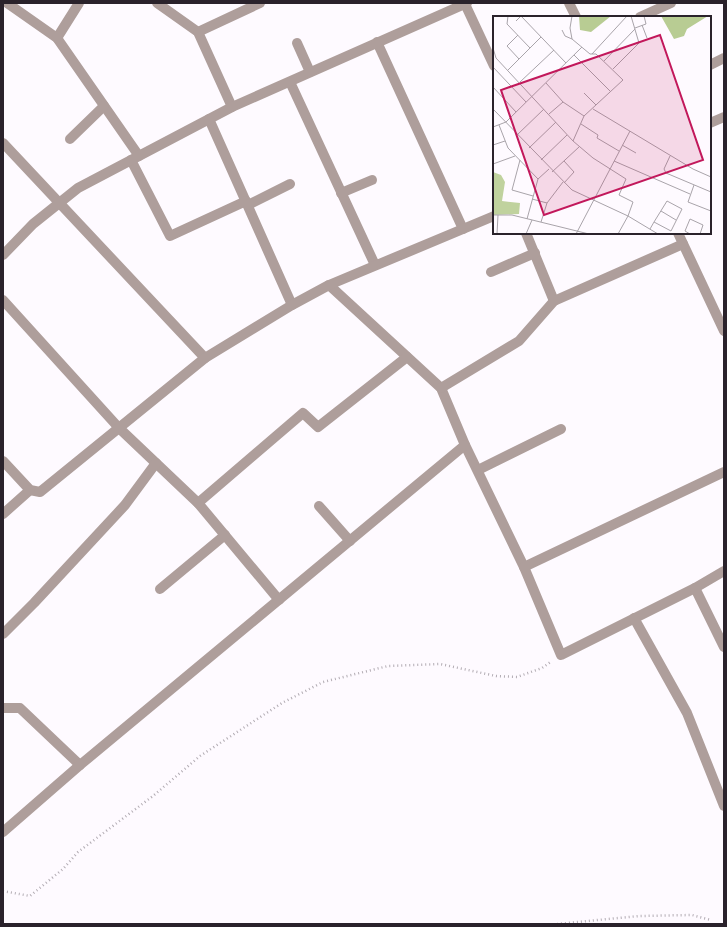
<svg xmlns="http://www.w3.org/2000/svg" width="727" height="927" font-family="Helvetica,sans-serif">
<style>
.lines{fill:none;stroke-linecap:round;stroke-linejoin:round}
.path{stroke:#b2acb3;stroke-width:2.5;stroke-dasharray:1 3;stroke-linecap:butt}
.minor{stroke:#ae9e9b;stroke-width:10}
.inset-road{fill:none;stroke:#a9a4aa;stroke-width:1}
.view{fill:#c2185b;fill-opacity:0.15;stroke:#c2185b;stroke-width:2}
.inset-edge{fill:none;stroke:#2a222b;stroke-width:2}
</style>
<rect width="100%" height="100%" fill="#fefaff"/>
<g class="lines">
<g class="path">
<path d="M 3,891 L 30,896 L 63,869 L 78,852 L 153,796 L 200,756 L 282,703 L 323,682 L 388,666 L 440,664 L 496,676 L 517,677 L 542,668 L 552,661"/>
<path d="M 557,924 L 639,916 L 692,915 L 711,920"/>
</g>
<g class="minor">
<path d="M 7,3 L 57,38 L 139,156"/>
<path d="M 157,3 L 198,32 L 232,107"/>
<path d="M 569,3 L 576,17"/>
<path d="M 465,4 L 494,66"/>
<path d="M 640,17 L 671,3"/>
<path d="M 198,32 L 260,3"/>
<path d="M 57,38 L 79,3"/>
<path d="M 377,42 L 463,229"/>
<path d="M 297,43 L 310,72"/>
<path d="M 710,65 L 724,58"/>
<path d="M 290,82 L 375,265"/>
<path d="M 209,119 L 292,305"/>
<path d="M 710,123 L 724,117"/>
<path d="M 70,139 L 104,106"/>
<path d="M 3,143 L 205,358"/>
<path d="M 131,160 L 170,236 L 246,201"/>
<path d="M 341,193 L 372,180"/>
<path d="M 248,205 L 290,184"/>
<path d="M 526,233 L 554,301"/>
<path d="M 678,233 L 724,331"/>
<path d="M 3,255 L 33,224 L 78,188 L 232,107 L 467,3"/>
<path d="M 491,272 L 535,253"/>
<path d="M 329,285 L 441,388 L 465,445 L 524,567 L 561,655 L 695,588 L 724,571"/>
<path d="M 3,300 L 119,428 L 198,503 L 279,600"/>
<path d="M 441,388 L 519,341 L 554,301 L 683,244"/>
<path d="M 3,461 L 30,490 L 40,492 L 205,358 L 292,305 L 329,285 L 494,216"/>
<path d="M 478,470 L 561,429"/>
<path d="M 198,503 L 303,413 L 318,427 L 407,357"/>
<path d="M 319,506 L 350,541"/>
<path d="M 3,514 L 30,490"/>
<path d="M 524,567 L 724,472"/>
<path d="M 695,588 L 724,647"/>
<path d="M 160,589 L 225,535"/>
<path d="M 634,618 L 687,713 L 724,806"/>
<path d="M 3,634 L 34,603 L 125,505 L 156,463"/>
<path d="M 3,708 L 20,708 L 80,765"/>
<path d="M 3,832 L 80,765 L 465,445"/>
</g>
</g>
<g transform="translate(493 16)">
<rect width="218" height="218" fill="#fefaff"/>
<path d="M 0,156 L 8,159 L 12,166 L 9,185 L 27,187 L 26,198 L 0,199 Z" fill="#c0d29e"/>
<path d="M 86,0 L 118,0 L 98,16 L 87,14 ZM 168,0 L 215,0 L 194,13 L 191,20 L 181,23 Z" fill="#b8cc93"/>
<path class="inset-road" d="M 15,0 L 14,8 L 37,32M 79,0 L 77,12 L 79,23 L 97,38 L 103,38 L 130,64 L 91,100 L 80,125M 23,5 L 28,0 L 73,47M 149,9 L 154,22M 142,12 L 153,8 L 151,0M 69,14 L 72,20 L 79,23M 25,19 L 14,30 L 26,43M 0,32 L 3,42 L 80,125 L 100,142 L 133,163 L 126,179 L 140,186 L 135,200M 99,38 L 134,0M 81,39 L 117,75M 111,45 L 142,13M 0,51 L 33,86M 120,53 L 146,27 L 138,0M 15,54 L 48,21M 27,66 L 61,34M 53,67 L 70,86 L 91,100M 0,71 L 23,96M 91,77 L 103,89M 0,93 L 79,174 L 135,200 L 165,218M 100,93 L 200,153 L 218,161M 56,98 L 70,86M 88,108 L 105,119 L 104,122 L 126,135M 6,109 L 15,132 L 45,163M 0,111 L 13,106 L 89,31M 24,119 L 51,93M 0,129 L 12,125M 129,129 L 143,137M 36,132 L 63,106M 177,140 L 171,153 L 173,157 L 218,176M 27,144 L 19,174 L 40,180M 48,144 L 74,119M 121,145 L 197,178M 0,148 L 22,140M 59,156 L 86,131M 71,167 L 81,156 L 71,145M 201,169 L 195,186 L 218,195M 39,183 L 54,187M 168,195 L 183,204M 0,199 L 19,199 L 96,218M 34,203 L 45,163 L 56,153M 48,206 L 54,187 L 70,166M 157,213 L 161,206 L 174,185 L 189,193 L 178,215 L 161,206M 4,218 L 5,199M 33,218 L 39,204M 83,218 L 137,115M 125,218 L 135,200M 197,218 L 192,215 L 197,203 L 210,209 L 207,218"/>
<path class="view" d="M 167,19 L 210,144 L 51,199 L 8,74 Z"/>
<rect width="218" height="218" class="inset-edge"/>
</g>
<rect width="727" height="927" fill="none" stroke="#2a222b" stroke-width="8"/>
</svg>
